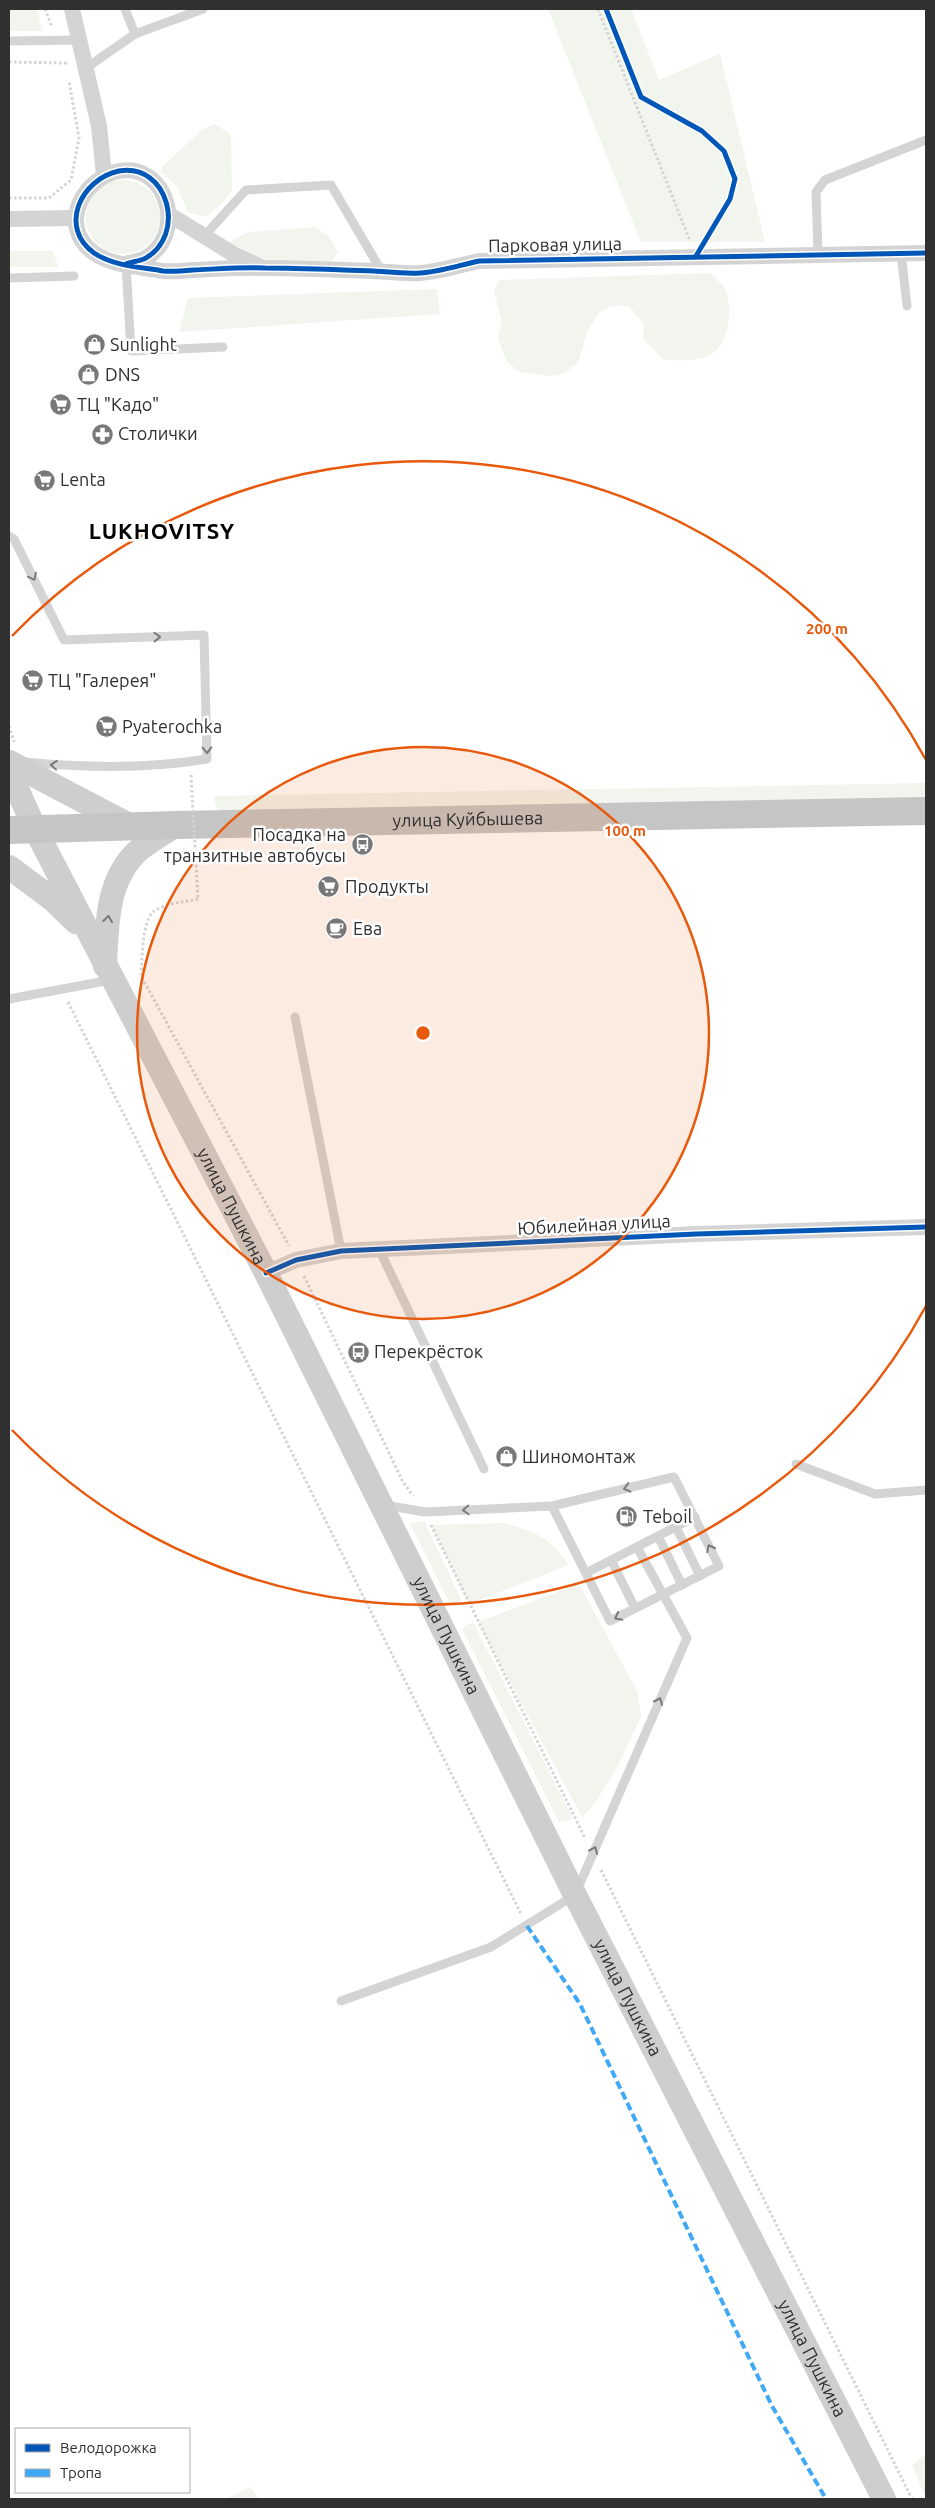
<svg xmlns="http://www.w3.org/2000/svg" width="935" height="2508" font-family="Ubuntu,sans-serif">
<style>
.green{fill:#f1f5ed}
.lines{fill:none;stroke-linecap:round;stroke-linejoin:round}
.path{stroke:#d4d4d4;stroke-width:3;stroke-dasharray:2.5 2.5;stroke-linecap:butt}
.service{stroke:#d4d4d4;stroke-width:9}
.minor{stroke:#d4d4d4;stroke-width:16}
.secondary{stroke:#cecece;stroke-width:24}
.trunk{stroke:#c5c5c5;stroke-width:28}
.path-bridge{stroke:#d4d4d4;stroke-width:3;stroke-dasharray:2.5 2.5;stroke-linecap:butt}
.quiet{stroke:#3fa9f5;stroke-width:4;stroke-dasharray:8 4;stroke-linecap:butt}
.cycleway-casing{stroke:#fff;stroke-width:8}
.cycleway{stroke:#0057b8;stroke-width:5}
.oneway{stroke:#7a7a7a}
.oneway2{stroke:#777}
.ring{fill:none;stroke:#e8590c;stroke-width:2.5}
.labels{text-anchor:middle;stroke-width:5;stroke-linejoin:round;paint-order:stroke}
.street-label{font-size:18px;fill:#303030;stroke:#fff}
.poi-label{font-size:18px;fill:#303030;stroke:#fff;text-anchor:start}
.district-label{font-size:22px;font-weight:bold;letter-spacing:1px;fill:#000;stroke:#fff}
.centre{fill:#e8590c;stroke:#fff;stroke-width:2.5}
.ring-label{font-size:15px;text-anchor:middle;font-weight:bold;fill:#e8590c;stroke:#fff;stroke-width:5;stroke-linejoin:round;paint-order:stroke}
</style>
<rect width="100%" height="100%" fill="#fff"/>
<g class="green">
<path d="M 9,9 L 37,9 L 42,31 L 9,31 Z"/>
<path d="M 548,9 L 631,9 L 659,80 L 720,54 L 765,242 L 641,242 Z"/>
<path d="M 215,124 L 231,135 L 232,189 L 224,202 L 205,217 L 188,212 L 177,186 L 161,172 L 162,167 L 203,129 Z"/>
<circle cx="123" cy="217" r="37"/>
<path d="M 316,227 L 329,237 L 338,252 L 331,263 L 265,261 L 229,242 L 249,232 Z"/>
<path d="M 9,251 L 53,251 L 58,267 L 9,267 Z"/>
<path d="M 710,273 C 714,278 720,282 724,287 C 734,304 730,345 710,355 C 696,362 678,360 663,360 L 643,338 L 644,324 L 628,306 L 611,306 L 599,313 L 587,332 L 579,361 L 564,374 L 548,376 L 520,372 L 507,362 L 498,338 L 502,322 L 494,291 L 499,280 Z"/>
<path d="M 437,289 L 440,314 L 179,332 L 188,298 Z"/>
<path d="M 926,783 L 926,798 L 218,811 L 213,796 Z"/>
<path d="M 424,1521 L 462,1601 L 450,1604 L 410,1523 Z"/>
<path d="M 504,1523 C 536,1532 550,1537 569,1565 L 469,1604 L 432,1525 Z"/>
<path d="M 579,1584 L 637,1691 L 641,1716 L 619,1764 L 595,1803 L 582,1817 L 478,1622 Z"/>
<path d="M 473,1622 L 572,1817 L 572,1819 L 559,1822 L 462,1629 L 466,1625 Z"/>
<path d="M 926,2454 L 926,2499 L 912,2465 Z"/>
<path d="M 250,2487 L 259,2499 L 226,2499 Z"/>
</g>
<g class="lines">
<g class="path">
<path d="M 45,9 L 52,27"/>
<path d="M 598,9 L 690,241"/>
<path d="M 9,62 L 66,63 L 65,61"/>
<path d="M 9,198 L 49,198 L 71,180 L 79,138 L 69,81"/>
<path d="M 9,726 L 14,742"/>
<path d="M 198,899 C 184,902 165,903 153,912 C 142,922 142,961 141,976 L 289,1246"/>
<path d="M 68,1002 L 521,1914"/>
<path d="M 304,1276 L 403,1482 L 413,1496"/>
<path d="M 431,1525 L 585,1838"/>
<path d="M 601,1870 L 912,2499"/>
</g>
<g class="service">
<path d="M 135,34 L 203,9"/>
<path d="M 9,41 L 79,40"/>
<path d="M 86,68 L 135,34 L 125,9"/>
<path d="M 205,235 L 246,190 L 331,185 L 382,272"/>
<path d="M 901,253 L 907,306"/>
<path d="M 818,254 L 816,192 L 825,180 L 926,140"/>
<path d="M 126,264 L 131,351 L 223,347"/>
<path d="M 9,278 L 74,276"/>
<path d="M 9,536 L 14,539 L 64,640 L 204,635 L 207,759 C 147,769 86,768 25,762"/>
<path d="M 9,999 L 111,980"/>
<path d="M 295,1017 L 341,1251"/>
<path d="M 379,1249 L 484,1469"/>
<path d="M 796,1464 L 875,1494 L 926,1490"/>
<path d="M 384,1505 L 425,1512 L 552,1506 L 674,1477 L 719,1566 L 610,1621 L 552,1506"/>
<path d="M 676,1527 L 700,1576"/>
<path d="M 658,1536 L 682,1585"/>
<path d="M 611,1560 L 635,1608"/>
<path d="M 586,1573 L 695,1517"/>
<path d="M 341,2001 L 491,1947 L 575,1895 L 687,1638 L 637,1547"/>
</g>
<g class="minor">
<path d="M 72,9 L 99,126 L 104,175"/>
<path d="M 170,215 L 235,255 L 259,266"/>
<path d="M 9,219 L 75,218"/>
<path d="M 126,264 C 131,262 139,261 144,259 C 188,236 168,162 119,171 C 81,179 58,227 94,253 C 113,266 141,267 163,271 C 173,272 183,271 193,270 C 217,269 241,267 265,268 C 301,268 338,270 374,271 C 389,272 405,274 420,273 C 439,272 460,265 479,261 L 926,253"/>
<path d="M 266,1273 L 296,1260 L 341,1251 L 696,1234 L 926,1227"/>
</g>
<g class="secondary">
<path d="M 9,762 L 131,826"/>
<path id="s1" d="M 9,771 L 35,829 L 266,1273 L 575,1895 L 884,2499"/>
<path d="M 9,867 L 52,899 L 76,922"/>
<path d="M 105,966 C 107,925 106,878 140,849 C 151,841 164,833 176,825"/>
</g>
<path class="trunk" id="s2" d="M 9,830 L 176,825 L 926,811"/>
<path class="path-bridge" d="M 191,775 L 198,899"/>
<path class="quiet" d="M 527,1926 L 580,2004 L 772,2406 L 826,2499"/>
<defs>
<g id="cycleway">
<path d="M 606,9 L 641,97 L 702,131 L 724,151 L 735,179 L 730,199 L 696,256"/>
<path d="M 126,264 C 131,262 139,261 144,259 C 188,236 168,162 119,171 C 81,179 58,227 94,253 C 113,266 141,267 163,271 C 173,272 183,271 193,270 C 217,269 241,267 265,268 C 301,268 338,270 374,271 C 389,272 405,274 420,273 C 439,272 460,265 479,261 L 926,253"/>
<path d="M 266,1273 L 296,1260 L 341,1251 L 696,1234 L 926,1227"/>
</g>
</defs>
<use href="#cycleway" class="cycleway-casing"/>
<use href="#cycleway" class="cycleway"/>
</g>
<defs><path id="oneway-chevron" d="M-2-3.5L2.5 0L-2 3.5" fill="none" stroke-width="1.6" stroke-linecap="round" stroke-linejoin="round" transform="scale(1.25)"/></defs>
<g class="oneway">
<use href="#oneway-chevron" transform="translate(33 577) rotate(64)"/>
<use href="#oneway-chevron" transform="translate(157 637) rotate(-2)"/>
<use href="#oneway-chevron" transform="translate(207 750) rotate(89)"/>
<use href="#oneway-chevron" transform="translate(54 765) rotate(-174)"/>
<use href="#oneway-chevron" transform="translate(627 1488) rotate(166)"/>
<use href="#oneway-chevron" transform="translate(466 1510) rotate(177)"/>
<use href="#oneway-chevron" transform="translate(710 1548) rotate(-117)"/>
<use href="#oneway-chevron" transform="translate(618 1617) rotate(153)"/>
<use href="#oneway-chevron" transform="translate(659 1701) rotate(-66)"/>
<use href="#oneway-chevron" transform="translate(594 1850) rotate(-67)"/>
</g>
<use class="oneway2" href="#oneway-chevron" transform="translate(108 919) rotate(-83)"/>
<circle cx="423" cy="1033" r="286" fill="#e8590c" fill-opacity=".12"/>
<g class="ring">
<circle cx="423" cy="1033" r="286"/>
<path d="M926 1306A572 572 0 0 1 12 1430M12 636A572 572 0 0 1 926 760"/>
</g>
<defs>
<symbol id="shop-disc" viewBox="-11 -11 22 22"><circle r="9.5" fill="#787878" stroke="#fff"/><path d="M-5-2.5h2.3a2.7 3.5 0 0 1 5.4 0H5L5.5 6h-11ZM-1.5-2.5h3a1.5 2.3 0 0 0-3 0Z" fill="#fff"/></symbol>
<symbol id="supermarket-disc" viewBox="-11 -11 22 22"><circle r="9.5" fill="#787878" stroke="#fff"/><path d="M-6-5.5h2.5l.6 2H6L4.5 2H-2.5L-4.4-4H-6ZM-1.5 3.2a1.3 1.3 0 1 0 .1 0ZM3 3.2a1.3 1.3 0 1 0 .1 0Z" fill="#fff"/></symbol>
<symbol id="pharmacy-disc" viewBox="-11 -11 22 22"><circle r="9.5" fill="#787878" stroke="#fff"/><path d="M-2-6h4v4h4v4h-4v4h-4v-4h-4v-4h4Z" fill="#fff"/></symbol>
<symbol id="bus-disc" viewBox="-11 -11 22 22"><circle r="9.5" fill="#787878" stroke="#fff"/><path d="M-5-6H5V4H4V6H2V4H-2V6H-4V4H-5ZM-3.5-4V0h7V-4ZM-3.5 1.2v1.5H-2V1.2ZM2 1.2v1.5H3.5V1.2Z" fill="#fff"/></symbol>
<symbol id="cafe-disc" viewBox="-11 -11 22 22"><circle r="9.5" fill="#787878" stroke="#fff"/><path d="M-5.5-4.5H6V0H3Q3 3.5 0 3.5H-2.5Q-5.5 3.5-5.5 0ZM3-3.2v2h1.7v-2ZM-6 4.5H4V6H-6Z" fill="#fff"/></symbol>
<symbol id="fuel-disc" viewBox="-11 -11 22 22"><circle r="9.5" fill="#787878" stroke="#fff"/><path d="M-5.5-6h7V0h2V4h1.3V-2.5L3-4.5l.8-.8L6-3V5H2.5V1h-1V6h-7ZM-4.2-4.7v3.2H.2V-4.7Z" fill="#fff"/></symbol>
</defs>
<g fill-rule="evenodd">
<use href="#shop-disc" x="82" y="332" width="25" height="25"/>
<use href="#shop-disc" x="76" y="362" width="25" height="25"/>
<use href="#supermarket-disc" x="48" y="392" width="25" height="25"/>
<use href="#pharmacy-disc" x="90" y="422" width="25" height="25"/>
<use href="#supermarket-disc" x="32" y="468" width="25" height="25"/>
<use href="#supermarket-disc" x="20" y="668" width="25" height="25"/>
<use href="#supermarket-disc" x="94" y="714" width="25" height="25"/>
<use href="#bus-disc" x="350" y="832" width="25" height="25"/>
<use href="#supermarket-disc" x="316" y="874" width="25" height="25"/>
<use href="#cafe-disc" x="324" y="916" width="25" height="25"/>
<use href="#bus-disc" x="346" y="1340" width="25" height="25"/>
<use href="#shop-disc" x="494" y="1444" width="25" height="25"/>
<use href="#fuel-disc" x="614" y="1504" width="25" height="25"/>
</g>
<g class="labels">
<g class="street-label">
<text transform="translate(555 245) rotate(-1)" y="6">Парковая улица</text>
<text dy="6" stroke="none"><textPath href="#s2" startOffset="459">улица Куйбышева</textPath></text>
<text dy="6" stroke="none"><textPath href="#s1" startOffset="489">улица Пушкина</textPath></text>
<text transform="translate(594 1225) rotate(-3)" y="6">Юбилейная улица</text>
<text dy="6" stroke="none"><textPath href="#s1" startOffset="969">улица Пушкина</textPath></text>
<text dy="6" stroke="none"><textPath href="#s1" startOffset="1374">улица Пушкина</textPath></text>
<text dy="6" stroke="none"><textPath href="#s1" startOffset="1779">улица Пушкина</textPath></text>
</g>
<g class="poi-label">
<text x="110" y="351">Sunlight</text>
<text x="105" y="381">DNS</text>
<text x="77" y="411">ТЦ "Кадо"</text>
<text x="118" y="440">Столички</text>
<text x="60" y="486">Lenta</text>
<text x="48" y="687">ТЦ "Галерея"</text>
<text x="122" y="733">Pyaterochka</text>
<text x="346" y="841" text-anchor="end">Посадка на<tspan x="346" dy="21">транзитные автобусы</tspan></text>
<text x="345" y="893">Продукты</text>
<text x="353" y="935">Ева</text>
<text x="374" y="1358">Перекрёсток</text>
<text x="522" y="1463">Шиномонтаж</text>
<text x="643" y="1523">Teboil</text>
</g>
<g class="district-label">
<text x="162" y="539">LUKHOVITSY</text>
</g>
</g>
<circle cx="423" cy="1033" r="8" class="centre"/>
<g class="ring-label">
<text x="827" y="634">200 m</text>
<text x="625" y="836">100 m</text>
</g>
<rect width="935" height="2508" fill="none" stroke="#303030" stroke-width="20"/>
<rect x="15" y="2428" width="175" height="65" fill="#ffffff" stroke="#acacac"/>
<rect x="25" y="2444" width="25" height="8" fill="#0057b8" stroke="#acacac"/>
<text x="60" y="2453" font-size="15" fill="#303030">Велодорожка</text>
<rect x="25" y="2469" width="25" height="8" fill="#3fa9f5" stroke="#acacac"/>
<text x="60" y="2478" font-size="15" fill="#303030">Тропа</text>
</svg>
